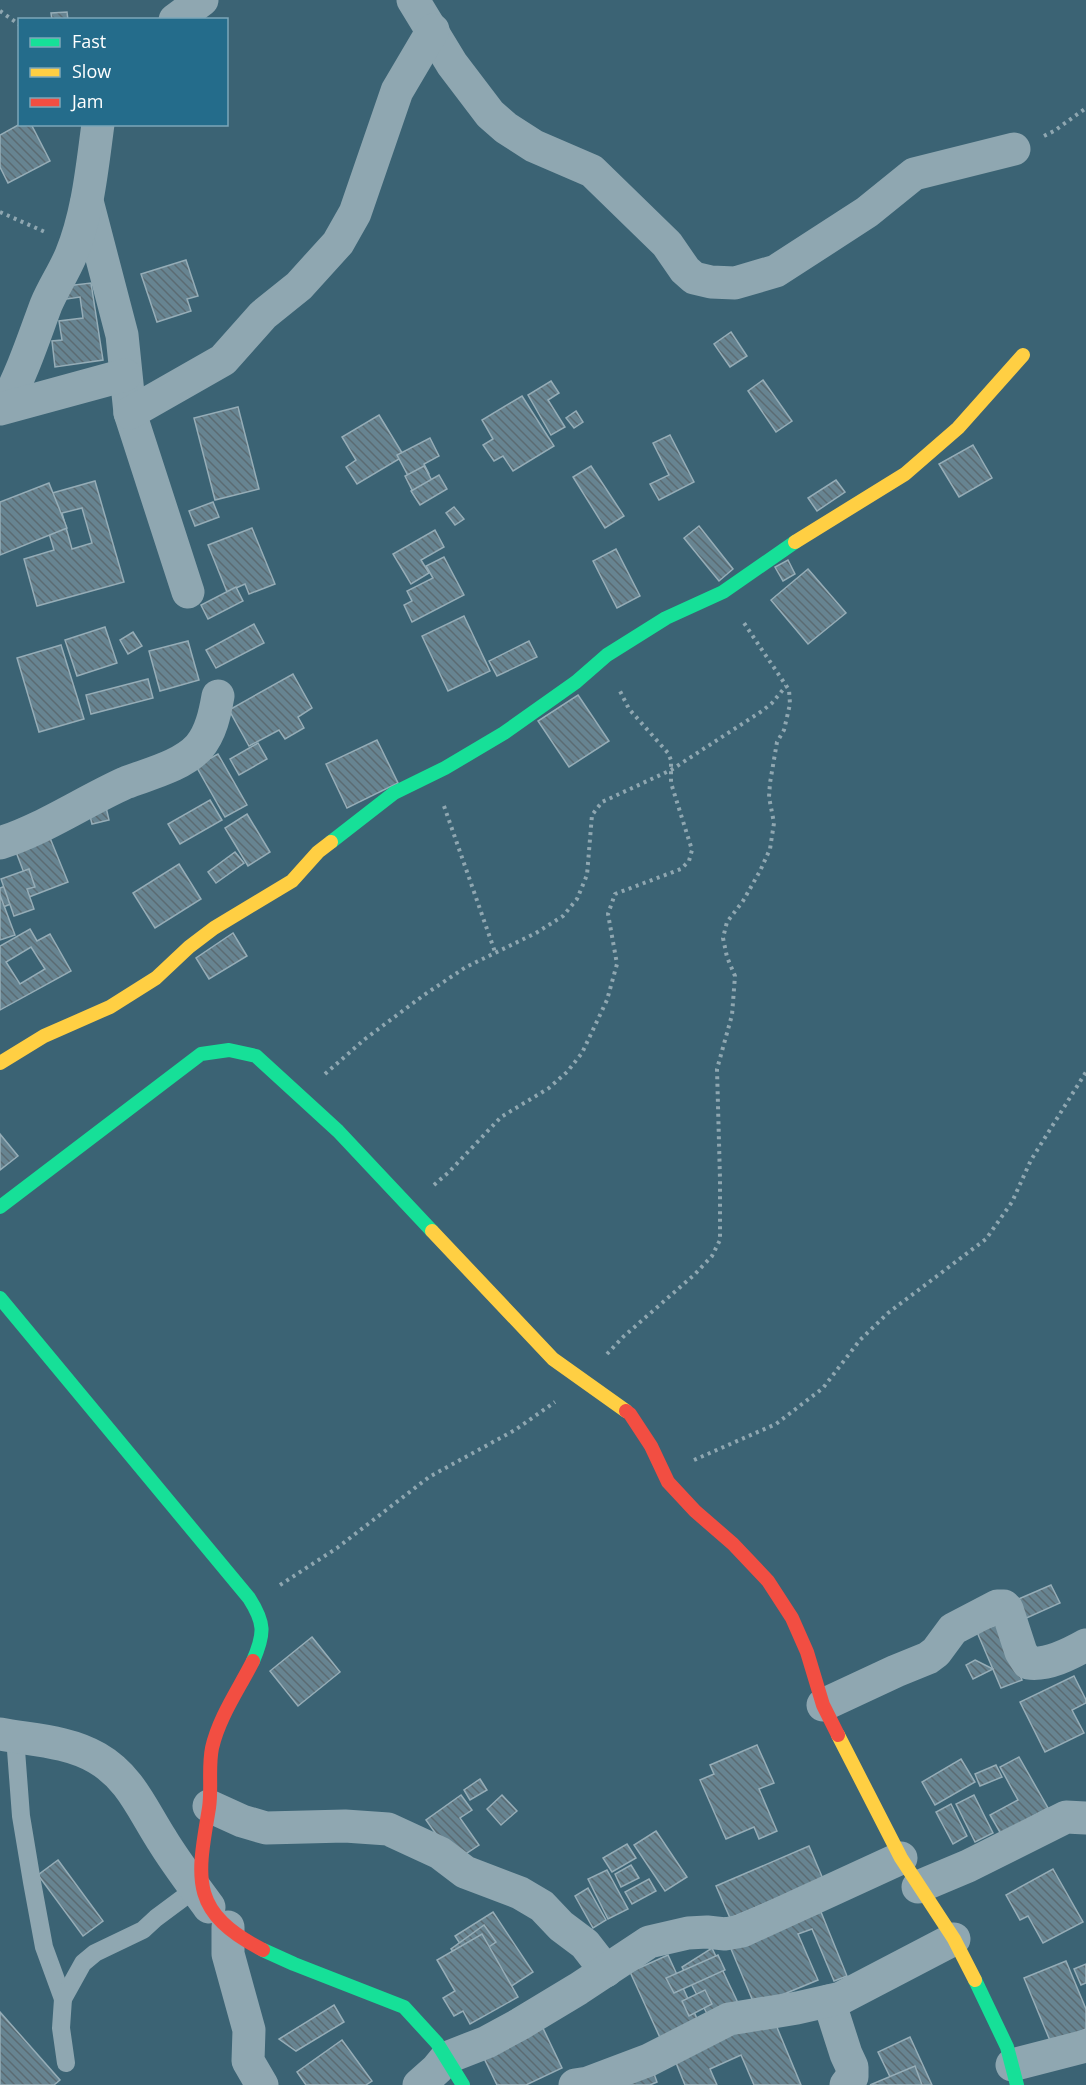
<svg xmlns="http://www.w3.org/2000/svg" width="1086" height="2085" font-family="'Open Sans',sans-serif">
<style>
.building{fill:url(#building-back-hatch);stroke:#96adb7;stroke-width:1.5;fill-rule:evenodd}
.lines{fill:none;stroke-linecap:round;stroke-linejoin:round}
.path{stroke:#8fa7b1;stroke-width:4;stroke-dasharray:3 4.5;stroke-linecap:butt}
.lane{stroke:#8fa7b1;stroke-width:18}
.street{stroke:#8fa7b1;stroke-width:33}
.fast{stroke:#16e098;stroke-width:14}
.slow{stroke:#ffcf43;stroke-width:14}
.jam{stroke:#f24e42;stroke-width:14}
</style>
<defs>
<pattern id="building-back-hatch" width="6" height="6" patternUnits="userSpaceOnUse" patternTransform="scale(1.5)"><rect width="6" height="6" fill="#678491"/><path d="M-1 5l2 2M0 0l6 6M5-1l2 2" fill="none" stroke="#5b6b72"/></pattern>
</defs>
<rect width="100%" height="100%" fill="#3b6374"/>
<g class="building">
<path d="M 67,12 L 68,20 L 52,20 L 51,13 Z"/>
<path d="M 20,124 L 31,124 L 50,161 L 8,183 L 0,167 L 0,135 Z"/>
<path d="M 186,260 L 198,296 L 187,299 L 191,311 L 157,322 L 141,274 Z"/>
<path d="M 91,283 L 103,360 L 55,367 L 52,341 L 62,340 L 59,321 L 83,318 L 80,297 L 60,300 L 58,287 Z"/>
<path d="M 731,332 L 747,356 L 730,367 L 714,344 Z"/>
<path d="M 763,380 L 792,421 L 776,432 L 748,391 Z"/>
<path d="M 551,381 L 559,393 L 548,400 L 565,427 L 551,435 L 528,395 Z"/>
<path d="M 522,396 L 554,446 L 513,471 L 503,456 L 494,461 L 483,445 L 493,439 L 482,420 Z"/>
<path d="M 238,407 L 259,489 L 215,500 L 194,418 Z"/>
<path d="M 576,411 L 583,422 L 574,428 L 566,418 Z"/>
<path d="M 379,415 L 404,456 L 357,484 L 346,467 L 356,460 L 342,437 Z"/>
<path d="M 670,435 L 694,482 L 659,500 L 650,484 L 669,475 L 653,443 Z"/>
<path d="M 430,438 L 439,456 L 424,464 L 429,474 L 412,483 L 397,455 Z"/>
<path d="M 973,445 L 992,478 L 959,497 L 939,464 Z"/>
<path d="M 424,466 L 436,488 L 416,498 L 405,476 Z"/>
<path d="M 591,466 L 624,516 L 605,528 L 573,477 Z"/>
<path d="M 439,475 L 447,489 L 420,505 L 411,491 Z"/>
<path d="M 836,480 L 845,492 L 817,511 L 808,498 Z"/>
<path d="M 95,481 L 124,582 L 37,606 L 24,559 L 54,550 L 38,497 ZM 82,508 L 92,543 L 72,549 L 62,513 Z"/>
<path d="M 49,483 L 67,528 L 0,555 L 0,502 Z"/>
<path d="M 213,502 L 219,517 L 195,526 L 189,511 Z"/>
<path d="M 454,507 L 464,519 L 455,525 L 446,513 Z"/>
<path d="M 699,526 L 733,569 L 719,581 L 684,538 Z"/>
<path d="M 252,528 L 275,584 L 249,594 L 245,584 L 227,592 L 208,545 Z"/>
<path d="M 435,530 L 444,547 L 421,560 L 429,573 L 411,584 L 393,554 Z"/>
<path d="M 616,549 L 640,596 L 617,608 L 593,561 Z"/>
<path d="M 444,557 L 464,595 L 412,622 L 404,605 L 412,601 L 407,591 L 433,578 L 426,566 Z"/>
<path d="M 788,560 L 795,574 L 783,581 L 775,567 Z"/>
<path d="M 808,569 L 846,613 L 808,644 L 771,600 Z"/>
<path d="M 236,587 L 243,601 L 208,619 L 201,605 Z"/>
<path d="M 464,616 L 490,671 L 448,691 L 422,636 Z"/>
<path d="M 254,624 L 264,643 L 216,668 L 206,650 Z"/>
<path d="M 105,627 L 117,663 L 77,676 L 65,640 Z"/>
<path d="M 133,632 L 142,646 L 128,654 L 120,640 Z"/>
<path d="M 188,641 L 199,680 L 160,691 L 149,651 Z"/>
<path d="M 529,641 L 537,657 L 497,676 L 489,661 Z"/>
<path d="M 61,645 L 84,719 L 39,732 L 17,658 Z"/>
<path d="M 293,674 L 312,708 L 298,717 L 304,728 L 285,739 L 279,730 L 249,746 L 229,710 Z"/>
<path d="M 148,679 L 153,698 L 91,714 L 86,695 Z"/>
<path d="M 578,695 L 609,741 L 569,767 L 538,721 Z"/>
<path d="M 377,740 L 398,783 L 347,808 L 326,764 Z"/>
<path d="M 258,743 L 267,759 L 239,775 L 230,759 Z"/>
<path d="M 218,754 L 247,805 L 225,817 L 196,766 Z"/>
<path d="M 210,800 L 222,820 L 180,844 L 168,824 Z"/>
<path d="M 105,803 L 109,820 L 92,824 L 88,808 Z"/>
<path d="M 247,814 L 270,852 L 248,866 L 225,828 Z"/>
<path d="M 50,838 L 68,882 L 3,907 L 0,900 L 0,888 L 26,878 L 16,852 Z"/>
<path d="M 235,852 L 244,863 L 216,883 L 208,872 Z"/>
<path d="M 179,864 L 201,899 L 155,928 L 133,893 Z"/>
<path d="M 29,869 L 35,887 L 27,889 L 34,909 L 14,916 L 1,879 Z"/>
<path d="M 0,895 L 15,935 L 0,940 Z"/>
<path d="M 30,929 L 37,941 L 50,934 L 71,971 L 0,1010 L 0,946 ZM 31,947 L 45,969 L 20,984 L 6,962 Z"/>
<path d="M 233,933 L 247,956 L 209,979 L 196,958 Z"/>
<path d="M 0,1134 L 18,1156 L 0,1170 Z"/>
<path d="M 1051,1585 L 1060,1603 L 1022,1620 L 1014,1601 Z"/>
<path d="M 999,1624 L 1022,1680 L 1001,1688 L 977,1632 Z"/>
<path d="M 312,1637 L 340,1672 L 298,1706 L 270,1671 Z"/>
<path d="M 975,1660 L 993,1669 L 973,1679 L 966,1665 Z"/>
<path d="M 1074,1676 L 1086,1700 L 1086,1703 L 1072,1710 L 1084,1733 L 1045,1752 L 1020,1702 Z"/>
<path d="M 757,1745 L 774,1783 L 759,1789 L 777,1831 L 759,1839 L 754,1827 L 726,1839 L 700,1780 L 714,1774 L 710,1765 Z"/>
<path d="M 1019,1757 L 1048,1808 L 1001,1834 L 990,1815 L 1018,1800 L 1000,1767 Z"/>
<path d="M 961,1759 L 975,1782 L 935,1805 L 922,1782 Z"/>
<path d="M 996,1765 L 1002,1777 L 980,1786 L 975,1774 Z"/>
<path d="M 480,1779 L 487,1790 L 470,1800 L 464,1790 Z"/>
<path d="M 461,1795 L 472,1810 L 460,1818 L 479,1845 L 455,1861 L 426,1820 Z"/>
<path d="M 502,1795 L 517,1811 L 501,1825 L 487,1809 Z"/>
<path d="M 974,1795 L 993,1833 L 975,1842 L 956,1804 Z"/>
<path d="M 951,1804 L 967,1836 L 953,1844 L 936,1812 Z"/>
<path d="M 656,1831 L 687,1877 L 665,1891 L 634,1845 Z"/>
<path d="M 627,1844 L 636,1858 L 612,1872 L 603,1858 Z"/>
<path d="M 809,1846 L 823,1879 L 730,1918 L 716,1886 Z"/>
<path d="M 58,1860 L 103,1921 L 83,1936 L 38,1875 Z"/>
<path d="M 631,1865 L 639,1878 L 621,1887 L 615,1874 Z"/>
<path d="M 1053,1869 L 1083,1922 L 1043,1943 L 1028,1916 L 1020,1920 L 1006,1895 Z"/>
<path d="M 607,1870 L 628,1909 L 608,1919 L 588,1879 Z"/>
<path d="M 649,1879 L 656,1891 L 632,1904 L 625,1892 Z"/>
<path d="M 588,1888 L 606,1920 L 593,1928 L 575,1896 Z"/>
<path d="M 493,1912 L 533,1972 L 495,1997 L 455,1936 Z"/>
<path d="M 821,1912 L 847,1976 L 834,1981 L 812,1929 L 798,1934 L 818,1980 L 755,2006 L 731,1949 Z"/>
<path d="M 484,1925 L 496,1942 L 462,1965 L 451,1949 Z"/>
<path d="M 482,1934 L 518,1997 L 470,2024 L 463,2011 L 454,2016 L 443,1998 L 455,1991 L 437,1960 Z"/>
<path d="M 712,1948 L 738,2003 L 710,2019 L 682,1967 Z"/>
<path d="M 668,1955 L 700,2025 L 662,2042 L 630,1972 Z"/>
<path d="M 718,1955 L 725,1970 L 674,1993 L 666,1978 Z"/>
<path d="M 1066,1961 L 1086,2009 L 1086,2029 L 1051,2043 L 1024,1978 Z"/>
<path d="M 1086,1964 L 1086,1983 L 1081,1985 L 1074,1969 Z"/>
<path d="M 705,1990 L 712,2004 L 689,2016 L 682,2001 Z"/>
<path d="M 334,2005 L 344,2022 L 296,2051 L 279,2039 Z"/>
<path d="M 0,2012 L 60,2080 L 54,2085 L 0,2085 Z"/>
<path d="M 771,2013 L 801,2085 L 754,2085 L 741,2055 L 710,2069 L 717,2085 L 685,2085 L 672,2053 Z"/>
<path d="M 541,2024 L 562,2068 L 526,2085 L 497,2085 L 481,2052 Z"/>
<path d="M 910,2037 L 932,2085 L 894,2085 L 878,2052 Z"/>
<path d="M 342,2040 L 372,2081 L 366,2085 L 306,2085 L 297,2072 Z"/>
<path d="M 915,2066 L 922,2085 L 870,2085 Z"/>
<path d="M 653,2071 L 657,2082 L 650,2085 L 613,2085 Z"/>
</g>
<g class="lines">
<g class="path">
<path d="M 0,11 L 20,25"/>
<path d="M 1044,136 L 1054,131 L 1086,108"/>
<path d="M 0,212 L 45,232"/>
<path d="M 444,806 L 495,952"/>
<path d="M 325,1074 L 365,1039 L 424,995 L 466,967 L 536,933 L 563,916 L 577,899 L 587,875 L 592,815 L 602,802 L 671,770 L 762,711 L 772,703 L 786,686"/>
<path d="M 434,1185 L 449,1172 L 501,1117 L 549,1088 L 567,1072 L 582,1053 L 607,1000 L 617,964 L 608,914 L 615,894 L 681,869 L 689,861 L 692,850 L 671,783 L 671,760 L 668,753 L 629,709 L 619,689"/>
<path d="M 607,1354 L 623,1337 L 694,1275 L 712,1256 L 720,1240 L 720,1179 L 717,1069 L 732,1015 L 735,976 L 727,957 L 723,938 L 727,922 L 743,901 L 760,871 L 770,849 L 774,823 L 769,797 L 770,783 L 777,742 L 784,730 L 790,704 L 789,690 L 742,620"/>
<path d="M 694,1460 L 776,1424 L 823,1388 L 860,1340 L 888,1313 L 986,1239 L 1012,1202 L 1031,1160 L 1086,1072"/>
<path d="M 280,1585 L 337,1548 L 429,1477 L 515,1430 L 555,1402"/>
</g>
<g class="lane">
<path d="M 15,1737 L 21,1816 L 32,1882 L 44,1947 L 63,1999"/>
<path d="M 66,2063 L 61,2028 L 63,1999 L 83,1963 L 95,1953 L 143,1930 L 156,1918 L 195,1889"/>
</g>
<g class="street">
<path d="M 413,0 L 452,64 L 490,114 L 506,128 L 534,146 L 592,171 L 667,244 L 685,270 L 694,278 L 711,282 L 735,283 L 776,271 L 867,212 L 914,174 L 1014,149"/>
<path d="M 175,20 L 202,0"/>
<path d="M 87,201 L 122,335 L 130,413 L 188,592"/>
<path d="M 4,407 C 22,374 33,340 46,305 C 53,288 64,272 71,255 C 88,214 92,168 98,124"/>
<path d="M 0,409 L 125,375"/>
<path d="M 130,413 L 223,360 L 263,315 L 299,286 L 338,243 L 355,213 L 397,91 L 433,30"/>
<path d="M 0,843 C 44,829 83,802 125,783 C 148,774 182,766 199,747 C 211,733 215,713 218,696"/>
<path d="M 823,1705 L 896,1671 L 928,1658 L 936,1652 L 953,1629 L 997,1606 L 1004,1606 L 1007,1609 L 1021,1652 L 1028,1663 C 1047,1666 1070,1654 1086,1645"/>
<path d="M 0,1734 C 32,1740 68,1741 97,1758 C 130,1777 142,1809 162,1840 C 176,1863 193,1885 209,1907"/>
<path d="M 209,1806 L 242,1821 L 266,1828 L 345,1826 L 388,1829 L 440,1853 L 465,1872 L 520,1893 L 542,1906 L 561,1926 L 585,1944 L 606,1971"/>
<path d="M 918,1887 L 968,1866 L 1066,1817 L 1086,1818"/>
<path d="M 228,1927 L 228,1954 L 249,2030 L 248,2061 L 262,2085"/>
<path d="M 829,2001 L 846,2054 L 852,2067 L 852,2077 L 846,2085"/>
<path d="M 1012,2065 L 1086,2046"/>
<path d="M 419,2085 L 437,2069 L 446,2058 L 487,2042 L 520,2024 L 578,1989 L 649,1942 L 688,1933 L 707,1932 L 725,1934 L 742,1931 L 901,1858"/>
<path d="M 575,2085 L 588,2083 L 649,2060 L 729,2019 L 797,2008 L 841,1998 L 954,1939"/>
</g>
<g class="fast">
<path d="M 331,842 L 394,793 L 445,768 L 504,733 L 576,682 L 607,655 L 666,618 L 723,592 L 795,542"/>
<path d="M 0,1207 L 201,1054 L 229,1050 L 256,1056 L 338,1131 L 432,1231"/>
<path d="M 0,1298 L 249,1598 C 265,1623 265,1633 253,1661"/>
<path d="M 263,1950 L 294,1964 L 404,2007 L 437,2043 L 463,2085"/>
<path d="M 975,1980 L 1007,2047 L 1017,2085"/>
</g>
<g class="slow">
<path d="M 795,542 L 905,474 L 958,428 L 1023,355"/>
<path d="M 0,1063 L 44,1036 L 110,1007 L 156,978 L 189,947 L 214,928 L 292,881 L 318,852 L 331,842"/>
<path d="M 432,1231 L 553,1359 L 626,1411"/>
<path d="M 838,1735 L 901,1858 L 954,1939 L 975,1980"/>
</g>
<g class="jam">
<path d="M 626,1411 L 630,1414 L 651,1446 L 668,1482 L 695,1511 L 733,1544 L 768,1581 L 792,1618 L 807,1652 L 823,1705 L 838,1735"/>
<path d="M 253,1661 C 239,1689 219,1717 212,1748 C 208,1768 212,1788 209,1808 C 197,1879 189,1912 263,1950"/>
</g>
</g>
<rect x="18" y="18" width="210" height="108" fill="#246c8b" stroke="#7ca7b9" stroke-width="1.5"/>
<rect x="30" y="38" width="30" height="9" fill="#16e098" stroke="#7ca7b9" stroke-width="1.5"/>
<text x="72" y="48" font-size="18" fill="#ffffff">Fast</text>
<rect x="30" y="68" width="30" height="9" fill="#ffcf43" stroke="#7ca7b9" stroke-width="1.5"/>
<text x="72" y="78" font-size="18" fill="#ffffff">Slow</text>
<rect x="30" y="98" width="30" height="9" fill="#f24e42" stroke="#7ca7b9" stroke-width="1.5"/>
<text x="72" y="108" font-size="18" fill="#ffffff">Jam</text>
</svg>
